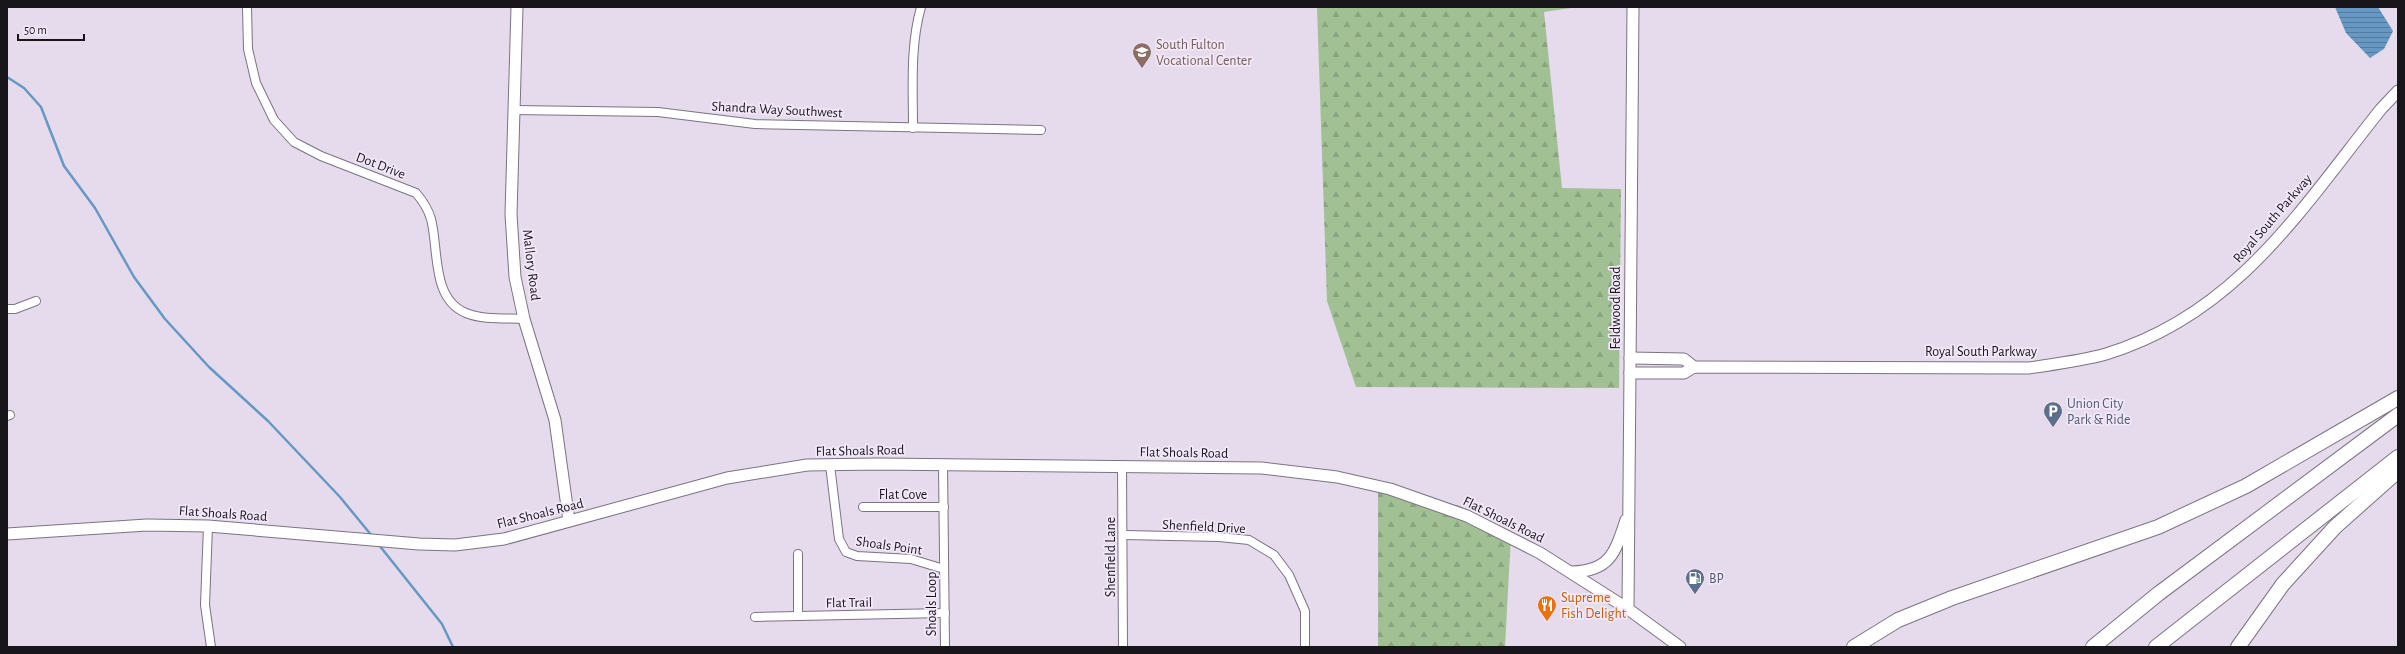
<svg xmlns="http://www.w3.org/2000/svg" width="2405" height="654" font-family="'Alegreya Sans',sans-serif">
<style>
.forest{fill:url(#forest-firs)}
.water{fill:url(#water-rules)}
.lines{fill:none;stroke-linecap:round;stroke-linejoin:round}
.stream{stroke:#6798c4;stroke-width:2.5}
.street-casing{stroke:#7c7382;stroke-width:10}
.secondary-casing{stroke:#7c7382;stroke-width:13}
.highway-casing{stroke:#7c7382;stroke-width:16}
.street{stroke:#fff;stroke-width:8}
.secondary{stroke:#fff;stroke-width:11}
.highway{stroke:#fff;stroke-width:14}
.labels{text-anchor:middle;stroke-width:3.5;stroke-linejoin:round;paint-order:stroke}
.education-label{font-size:14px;fill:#785e54;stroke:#f2e8f9;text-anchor:start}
.street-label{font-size:14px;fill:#18151b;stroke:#f2e8f9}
.service-label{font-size:14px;fill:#4e5e75;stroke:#f2e8f9;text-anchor:start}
.food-label{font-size:14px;fill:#c56008;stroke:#f2e8f9;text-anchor:start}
</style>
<defs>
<pattern id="forest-firs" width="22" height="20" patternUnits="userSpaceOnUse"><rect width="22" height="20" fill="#a1c094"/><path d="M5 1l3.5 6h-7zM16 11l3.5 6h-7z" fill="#8aa47f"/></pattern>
<pattern id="water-rules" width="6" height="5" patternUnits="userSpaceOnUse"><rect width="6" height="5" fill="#6798c4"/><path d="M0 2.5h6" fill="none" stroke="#547b9e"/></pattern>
</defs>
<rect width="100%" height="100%" fill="#e5dbec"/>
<g class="forest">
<path d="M 1317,7 L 1578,7 L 1544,12 L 1562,188 L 1621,189 L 1619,388 L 1356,387 L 1327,301 Z"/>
<path d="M 1378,491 L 1460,506 L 1511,534 L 1505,647 L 1378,647 Z"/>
</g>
<path class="water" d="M 2335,7 L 2378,7 L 2393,31 L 2384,49 L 2370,58 L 2346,33 Z"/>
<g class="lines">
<g class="stream">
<path d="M 7,77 L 24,88 L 41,107 L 64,166 L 95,208 L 134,277 L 165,319 L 209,367 L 268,421 L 340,497 L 372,536"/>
<path d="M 379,545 L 442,624 L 453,647"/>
</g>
<defs>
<g id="street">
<path d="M 247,7 L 248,49 L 256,83 L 274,120 L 294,142 L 321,156 L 416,193 C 423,201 428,209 431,219 C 439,249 431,299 466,313 C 483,320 506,318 524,319"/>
<path d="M 513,110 L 658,112 L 755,124 L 1041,130"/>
<path d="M 913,128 C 913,87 910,46 921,7"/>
<path d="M 7,309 L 15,309 L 36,301"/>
<path d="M 7,416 L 10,415"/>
<path d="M 830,465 L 839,539 L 846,552 L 857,556 L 911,559 L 944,569"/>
<path d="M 943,465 L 945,647"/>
<path d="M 1122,467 L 1123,647"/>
<path d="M 863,507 L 944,507"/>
<path d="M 208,526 L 205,605 L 211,647"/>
<path d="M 1124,535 L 1219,537 L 1249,540 L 1274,555 L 1289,575 L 1305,611 L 1305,647"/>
<path d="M 798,616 L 798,554"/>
<path d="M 755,617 L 945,613"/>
</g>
<g id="secondary">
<path d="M 517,7 L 511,214 L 515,277 L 524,319 L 555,420 L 569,521"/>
<path d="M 1630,358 L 1684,359 L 1694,367"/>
<path d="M 1630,373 L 1684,373 L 1694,367 L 2029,368 C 2055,364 2081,361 2106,354 C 2237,314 2301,209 2381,109 L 2398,91"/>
<path d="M 7,534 L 147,525 L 208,526 L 419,544 L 455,545 L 504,539 L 727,478 L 807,465 L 878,464 L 1262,468 L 1337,477 L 1390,489 L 1467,516 L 1540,553 L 1628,609 L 1680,647"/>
<path d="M 1572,572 C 1610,571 1615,553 1626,520"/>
<path d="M 1628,609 L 1633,7"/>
</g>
<g id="highway">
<path d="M 1854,647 L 1898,620 L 1952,598 L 2158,527 L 2246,486 L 2398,398"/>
<path d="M 2093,647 L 2158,594 L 2398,415"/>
<path d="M 2156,647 L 2398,457"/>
<path d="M 2238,647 L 2283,584 L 2335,527 L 2398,471"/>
</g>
</defs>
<use href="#street" class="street-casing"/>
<use href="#secondary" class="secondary-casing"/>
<use href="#highway" class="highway-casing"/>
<use href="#street" class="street"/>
<use href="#secondary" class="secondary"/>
<use href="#highway" class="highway"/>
</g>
<defs>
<symbol id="school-pin" viewBox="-11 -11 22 30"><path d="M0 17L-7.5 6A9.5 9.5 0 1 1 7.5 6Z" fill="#8d6e63" stroke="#f2e8f9"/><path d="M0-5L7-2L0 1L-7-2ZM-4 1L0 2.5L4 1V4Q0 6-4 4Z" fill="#fff"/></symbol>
<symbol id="parking-pin" viewBox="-11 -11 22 30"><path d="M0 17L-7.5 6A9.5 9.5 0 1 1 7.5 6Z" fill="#5c6f8a" stroke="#f2e8f9"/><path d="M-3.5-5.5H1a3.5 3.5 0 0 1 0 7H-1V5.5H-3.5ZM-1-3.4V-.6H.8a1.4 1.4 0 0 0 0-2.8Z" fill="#fff"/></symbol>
<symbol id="fuel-pin" viewBox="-11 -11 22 30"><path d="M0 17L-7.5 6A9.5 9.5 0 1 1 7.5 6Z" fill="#5c6f8a" stroke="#f2e8f9"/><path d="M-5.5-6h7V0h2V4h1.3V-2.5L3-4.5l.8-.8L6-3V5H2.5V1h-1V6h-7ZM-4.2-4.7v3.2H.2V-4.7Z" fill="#fff"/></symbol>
<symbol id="restaurant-pin" viewBox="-11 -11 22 30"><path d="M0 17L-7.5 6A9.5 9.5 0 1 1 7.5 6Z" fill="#e8710a" stroke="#f2e8f9"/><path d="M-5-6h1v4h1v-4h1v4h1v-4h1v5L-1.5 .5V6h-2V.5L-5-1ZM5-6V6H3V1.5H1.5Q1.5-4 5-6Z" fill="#fff"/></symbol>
</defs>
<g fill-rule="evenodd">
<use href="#school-pin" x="1131" y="41" width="22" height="30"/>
<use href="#parking-pin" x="2042" y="400" width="22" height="30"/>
<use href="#fuel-pin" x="1684" y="567" width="22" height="30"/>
<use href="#restaurant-pin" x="1536" y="594" width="22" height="30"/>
</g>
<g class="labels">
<g class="education-label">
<text x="1156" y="49">South Fulton<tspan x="1156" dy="16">Vocational Center</tspan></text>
</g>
<g class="street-label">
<text transform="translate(777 109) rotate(3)" y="5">Shandra Way Southwest</text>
<text transform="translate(381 165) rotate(21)" y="5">Dot Drive</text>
<text transform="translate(2272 218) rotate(-49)" y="5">Royal South Parkway</text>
<text transform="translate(532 265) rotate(83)" y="5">Mallory Road</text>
<text transform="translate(1615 308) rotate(-90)" y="5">Feldwood Road</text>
<text x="1981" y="356">Royal South Parkway</text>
<text transform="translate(860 450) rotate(-1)" y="5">Flat Shoals Road</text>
<text transform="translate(1184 452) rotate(1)" y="5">Flat Shoals Road</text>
<text x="903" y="499">Flat Cove</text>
<text transform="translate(223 513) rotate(4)" y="5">Flat Shoals Road</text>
<text transform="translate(540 513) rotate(-14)" y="5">Flat Shoals Road</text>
<text transform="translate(1504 519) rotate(26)" y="5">Flat Shoals Road</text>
<text transform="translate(1204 526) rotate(3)" y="5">Shenfield Drive</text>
<text transform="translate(889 545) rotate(8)" y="5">Shoals Point</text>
<text transform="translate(1110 557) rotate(-90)" y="5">Shenfield Lane</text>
<text transform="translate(849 602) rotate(-1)" y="5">Flat Trail</text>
<text transform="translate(931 604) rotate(-90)" y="5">Shoals Loop</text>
</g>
<g class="service-label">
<text x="2067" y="408">Union City<tspan x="2067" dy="16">Park &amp; Ride</tspan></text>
<text x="1709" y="583">BP</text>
</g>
<g class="food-label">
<text x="1561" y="602">Supreme<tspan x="1561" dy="16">Fish Delight</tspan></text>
</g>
</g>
<rect width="2405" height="654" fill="none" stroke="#18151b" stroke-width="16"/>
<path d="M18 34v6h66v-6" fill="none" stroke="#18151b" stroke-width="2"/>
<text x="24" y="34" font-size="12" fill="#18151b" stroke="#f2e8f9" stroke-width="3" paint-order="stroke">50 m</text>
</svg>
